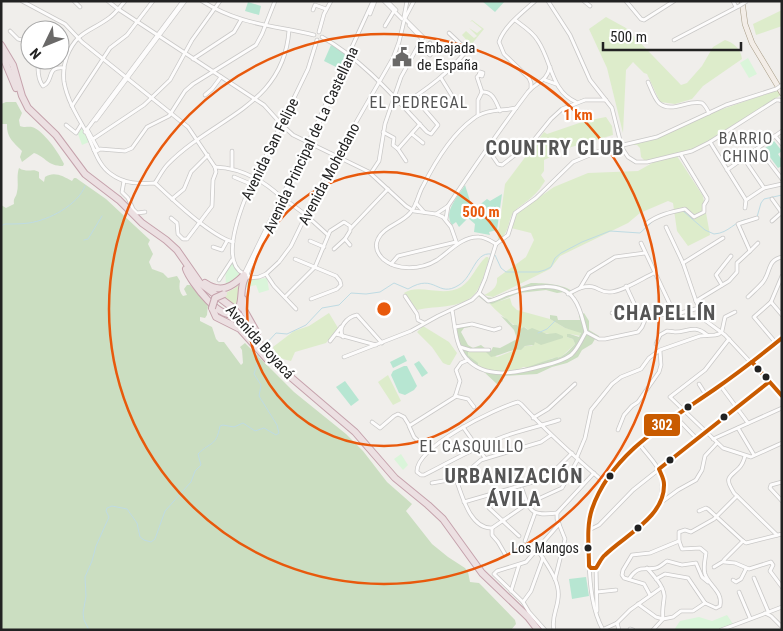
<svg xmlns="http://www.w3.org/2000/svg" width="783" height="631" font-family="'Roboto Condensed',sans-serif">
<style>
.grass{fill:#ddeccb}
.forest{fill:#cbdec1}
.park{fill:#daf5da}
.pitch{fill:#b7e6d2}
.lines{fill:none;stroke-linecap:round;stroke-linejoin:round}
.stream{stroke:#bfdbe3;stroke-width:1}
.minor-casing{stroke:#c9c8c7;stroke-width:4.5}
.major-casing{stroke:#a79c86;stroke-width:6}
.highway-casing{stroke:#c5a2ac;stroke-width:8}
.minor{stroke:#fdfcfc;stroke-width:3}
.major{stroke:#f3ede7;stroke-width:5}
.highway{stroke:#ece0e2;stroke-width:6}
.minor-bridge-casing{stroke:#c9c8c7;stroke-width:4.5;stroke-linecap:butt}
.highway-bridge-casing{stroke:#c5a2ac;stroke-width:8;stroke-linecap:butt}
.minor-bridge{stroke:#fdfcfc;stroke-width:3}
.highway-bridge{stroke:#ece0e2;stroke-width:6}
.bus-1-casing{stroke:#fff;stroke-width:8}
.bus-1{stroke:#c95b00;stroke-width:4}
.ring{fill:none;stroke:#e8590c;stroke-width:2.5}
.bus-dot{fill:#222;stroke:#fff;stroke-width:2}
.labels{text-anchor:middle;stroke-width:4.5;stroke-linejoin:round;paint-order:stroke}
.bus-label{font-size:14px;fill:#222;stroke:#fff;text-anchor:end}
.poi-label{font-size:15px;fill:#222;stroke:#fff;text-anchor:start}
.street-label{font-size:15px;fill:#222;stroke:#fff}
.neighbourhood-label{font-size:16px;letter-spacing:1px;fill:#555;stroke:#fff}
.district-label{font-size:20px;font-weight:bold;letter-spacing:1px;fill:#555;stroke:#fff}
.centre{fill:#e8590c;stroke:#fff;stroke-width:2.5}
.ring-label{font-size:15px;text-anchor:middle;font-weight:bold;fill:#e8590c;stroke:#fff;stroke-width:4.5;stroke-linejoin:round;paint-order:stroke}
.line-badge{stroke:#fff;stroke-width:2}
.badge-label{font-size:14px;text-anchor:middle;font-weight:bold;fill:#fff}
</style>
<rect width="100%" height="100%" fill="#f0eeeb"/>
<g class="grass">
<path d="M 782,10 L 782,26 L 756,35 L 753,24 Z"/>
<path d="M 606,17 L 626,28 L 681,85 L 687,83 L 702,66 L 713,47 L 725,40 C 734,43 741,49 742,59 L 703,86 L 692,99 L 675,104 L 660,102 L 647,74 L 644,73 L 633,62 L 626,70 L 623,133 L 607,68 L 589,29 Z"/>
<path d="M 472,20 L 484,29 L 471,45 L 462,35 L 466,31 L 474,38 L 477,36 L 469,28 L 477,33 L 482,29 L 472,21 L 470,22 Z"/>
<path d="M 778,90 L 781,95 L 697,148 L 645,161 L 641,157 L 640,148 L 637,145 L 633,145 L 633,143 L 655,139 L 714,112 Z"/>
<path d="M 606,117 L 612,126 L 613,135 L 568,148 L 567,139 L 556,141 C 556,154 556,155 544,160 L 544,171 L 541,175 L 545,181 C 541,187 538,192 532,197 C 527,202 519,206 514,212 C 507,221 511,229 500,240 L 498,239 L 497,230 L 499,229 L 505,184 L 544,132 L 547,134 L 585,121 Z"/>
<path d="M 677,156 L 703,196 L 710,235 L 688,246 L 677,231 L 673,203 L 668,201 L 640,213 L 628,223 L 560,256 L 550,269 L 493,297 L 484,295 C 492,291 498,287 497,278 L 526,257 L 534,240 L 531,233 L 511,228 L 518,212 L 554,187 L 588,173 L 638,171 L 654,162 Z"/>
<path d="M 486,257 L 488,257 L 489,259 C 486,269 483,280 478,289 C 467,310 436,305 417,310 L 404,293 C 419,283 443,298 461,287 C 472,280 476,266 486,257 Z"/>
<path d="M 241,283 L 237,307 L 222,295 L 235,288 Z"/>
<path d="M 510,298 L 512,305 L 517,310 L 550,319 L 565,328 L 580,331 L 581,336 L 570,334 L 567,337 L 573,339 L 575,344 L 561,357 L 553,358 L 530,367 L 523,367 L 516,371 L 503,373 L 478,368 L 474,360 L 468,355 L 468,351 L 485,351 L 497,357 L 526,346 L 532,346 L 535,342 L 556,340 L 560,336 L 528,330 L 525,327 L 520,329 C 509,321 499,314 490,304 Z"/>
<path d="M 329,313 L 338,328 L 326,343 L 295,352 L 291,361 C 282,359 275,357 273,347 L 294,331 L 309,326 Z"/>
<path d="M 423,326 L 449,342 L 457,353 L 450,365 L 448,365 L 443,363 L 432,347 L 417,332 Z"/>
<path d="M 388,375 L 401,401 L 393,405 L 378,382 Z"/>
</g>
<g class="forest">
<path d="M 6,102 L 16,102 L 22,113 L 19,120 L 20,126 C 25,128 28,126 32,127 C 43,130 59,153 64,164 L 63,166 C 47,166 46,157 34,153 L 22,162 L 20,157 L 22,151 C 14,143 6,137 7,124 L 1,124 L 1,104 Z"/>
<path d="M 19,168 C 21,169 22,170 24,170 C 30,172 33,168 39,172 L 39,178 L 44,182 L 45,177 C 54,171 63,176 72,181 L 74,178 L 76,178 L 106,199 L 150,240 L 148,244 L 153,254 L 149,262 L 152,269 L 163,273 L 168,278 L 177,276 L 180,281 C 179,287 179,291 183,296 L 187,295 L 184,289 L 187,285 L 190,285 L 208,304 L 207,315 L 205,318 L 200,317 L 200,321 L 212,327 L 216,339 L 219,342 L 224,342 L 241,365 L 243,363 L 242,350 L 240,347 L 245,343 L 294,392 L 346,434 L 363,451 L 387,482 L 412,504 L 406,511 L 432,544 L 448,557 L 465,568 L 468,572 L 470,582 L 479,583 L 483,587 L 515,620 L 516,624 L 511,630 L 1,630 L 1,205 L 6,208 L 14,204 C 13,198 16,198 17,192 C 19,184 16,177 19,168 Z"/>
<path d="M 531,283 C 542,283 569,284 574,294 L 571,296 L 564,292 L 557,293 L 546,290 L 519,293 L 492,304 L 487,303 L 478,296 L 493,298 Z"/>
<path d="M 584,313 L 589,321 L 589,330 L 599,336 L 598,340 L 595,339 L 592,344 L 582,350 L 578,357 L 567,363 L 552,367 L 537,374 L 502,376 L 503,381 L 498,385 L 483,371 C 512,375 529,366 554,358 C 558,356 558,359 562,356 C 567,353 571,348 575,344 L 573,339 L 567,337 L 567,334 L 570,334 L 579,337 L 581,333 L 565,328 L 550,319 L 550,315 L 557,316 L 558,320 L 580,320 L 579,316 Z"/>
<path d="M 501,316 L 507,319 L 513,325 L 517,325 L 520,329 L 524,327 L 528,330 L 532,328 L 547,334 L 556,333 L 563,336 L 563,338 L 541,345 L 535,342 L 534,345 L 525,346 L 521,350 C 512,348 500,356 491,357 L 485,351 L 468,351 L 468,355 L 478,363 L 478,368 L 461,351 L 455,327 L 472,324 L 470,327 L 464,328 L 461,332 L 468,345 L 473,348 L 481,345 L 486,349 L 491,351 L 493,347 L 500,348 L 517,339 L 514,330 Z"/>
</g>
<g class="park">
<path d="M 748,58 L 757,74 L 749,78 L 740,63 Z"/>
<path d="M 82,128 L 89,142 L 82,145 L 78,134 Z"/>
<path d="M 233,263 L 241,275 L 239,278 L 226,285 L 225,268 Z"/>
<path d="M 246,277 L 256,279 L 267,278 L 269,290 L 259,293 L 256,285 L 244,288 Z"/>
<path d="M 401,454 L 408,465 L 403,470 L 394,459 Z"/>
<path d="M 727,615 L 733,624 L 719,630 L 674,630 L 680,621 L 699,617 L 712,621 Z"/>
</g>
<g class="pitch">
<path d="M 482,1 L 505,1 L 495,12 Z"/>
<path d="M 248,2 L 261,6 L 259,15 L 245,11 Z"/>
<path d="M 331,45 L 347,54 L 340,69 L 324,61 Z"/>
<path d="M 774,141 L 782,151 L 778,154 L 782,160 L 782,166 L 778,168 L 764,149 Z"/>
<path d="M 465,185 L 471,204 L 478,206 L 487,199 L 490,201 L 502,194 L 497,230 L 489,232 L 490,235 L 474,232 L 475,224 L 468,218 L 459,227 L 456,222 L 452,225 C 443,211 458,197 465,185 Z"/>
<path d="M 404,355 L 407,361 L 393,368 L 390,362 Z"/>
<path d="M 419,361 L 428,373 L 422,377 L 414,364 Z"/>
<path d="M 404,366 L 407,366 L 417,386 L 414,390 L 405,395 L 399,393 L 391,375 L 393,371 Z"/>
<path d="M 345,381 L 359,400 L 351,406 L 336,387 Z"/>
<path d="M 586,577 L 589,596 L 572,599 L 569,579 Z"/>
</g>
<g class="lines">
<g class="stream">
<path d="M 683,211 L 705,230 L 714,234 C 730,233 733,221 749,219"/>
<path d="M 757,217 L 761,203 L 764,199 L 782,195"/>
<path d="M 1,226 L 5,224 C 13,224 21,224 29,223 C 49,220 78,205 85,186"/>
<path d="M 84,240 L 88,239 L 102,216"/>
<path d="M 538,333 L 547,329 L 555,321"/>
<path d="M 264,346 L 276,333 L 287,334 L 306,325 L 322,308 L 339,305 L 351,293 L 366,294 L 380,292 L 394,283 L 408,289 C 436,272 437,299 459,285 C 474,276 475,248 495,255 L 501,268 L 506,272 L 538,272 L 545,270 L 551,267 L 555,258 L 561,253 L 582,242 L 610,231 L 640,233 L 652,222"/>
<path d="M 89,630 L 84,620 L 83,613 L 86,596 L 85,577 L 92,561 L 96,546 L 109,517 L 106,511 L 107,508 L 112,506 L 127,509 L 137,523 L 140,537 L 144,540 L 151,542 L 155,539 L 165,511 L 191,482 L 195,471 L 201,465 L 198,454 C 211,441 216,447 220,426 L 223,425 L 234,427 L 243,423 L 255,431 L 264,428 L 276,435 L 279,433 L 277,425 L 259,396 L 261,385 L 254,374 L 258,361 L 258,353"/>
</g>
<defs>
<g id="minor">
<path d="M 22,1 L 65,24 L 82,42 L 188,127 L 215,167"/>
<path d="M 74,1 L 80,7"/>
<path d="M 108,1 L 118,9 L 264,105 L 282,125 L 293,135 L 369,172 L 406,206 L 414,211 L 436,214 L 443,217 L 451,227 L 457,244"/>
<path d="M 125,1 C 120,7 115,14 109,18 C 90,32 77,31 67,56 C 64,64 63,74 64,82 C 67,99 76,114 84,128 C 93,143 96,164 111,174 C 124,184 140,184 155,183 C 173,200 211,236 233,242"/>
<path d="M 202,1 C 240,25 272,25 314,35"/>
<path d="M 384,1 L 402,19"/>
<path d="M 387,1 L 396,10"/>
<path d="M 548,1 L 570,35 L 590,80 L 612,108 L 622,148 L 628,157 L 636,162 L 647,162 L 692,151 L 710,142 L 776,100 L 779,100 L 782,101"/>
<path d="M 584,1 L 590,6"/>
<path d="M 626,1 L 641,19 L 644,20 L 674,1"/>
<path d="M 733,1 L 736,7"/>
<path d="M 313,10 L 315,5 L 326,9"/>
<path d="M 370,14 L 375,1"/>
<path d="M 404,17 L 407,1"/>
<path d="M 405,18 L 414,1"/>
<path d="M 515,20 C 523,26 533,32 538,41 C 552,62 551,91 576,102"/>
<path d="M 409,25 L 422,39"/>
<path d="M 385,26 L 394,11"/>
<path d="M 10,31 L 18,39 L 30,42"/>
<path d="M 319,32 L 324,14 L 331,1"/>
<path d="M 322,37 C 363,60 395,98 427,132 L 431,134 L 438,125 L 414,97"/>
<path d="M 317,40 L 308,69 L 245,199 C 238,217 221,263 244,274 L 308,143 L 373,1"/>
<path d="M 674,40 L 739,6"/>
<path d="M 419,46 L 430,55 L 433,51"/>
<path d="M 424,50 L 430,43"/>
<path d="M 193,59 L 234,32 L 241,20"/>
<path d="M 39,60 C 37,67 38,80 43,86 C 55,81 45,66 64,68"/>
<path d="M 480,72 L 483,73 L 482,76 L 479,75 Z"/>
<path d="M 479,75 L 477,77 L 482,92"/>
<path d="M 441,78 L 454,99"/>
<path d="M 545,80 L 556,84"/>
<path d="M 648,82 C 651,88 654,98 659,103 C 672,114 688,99 702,103 C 705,105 707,109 709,113"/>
<path d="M 531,88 L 531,83 L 529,78 L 504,54 L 499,42 C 504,26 523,12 535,1"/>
<path d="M 205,95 L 212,89 L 221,77"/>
<path d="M 402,105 C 427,89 449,73 467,50 L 449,33"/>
<path d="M 72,106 L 110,48 L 127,35 L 153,1"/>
<path d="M 478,115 L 478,100 L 482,92 C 493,91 496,102 500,111"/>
<path d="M 96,120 L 185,1"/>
<path d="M 66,125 L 76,133 L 81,125"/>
<path d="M 87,129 L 98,149"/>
<path d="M 85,132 L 183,1"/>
<path d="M 383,132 L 394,138 L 393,145 L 398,149 L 420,124"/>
<path d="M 412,134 L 423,143"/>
<path d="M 775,136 L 782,144"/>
<path d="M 93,139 L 144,105 L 170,80 L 192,40 L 220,1"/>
<path d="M 710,142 L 746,200"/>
<path d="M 487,148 L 498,164 L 502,165 L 534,140 L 551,119 L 562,109 L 585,100 L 606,100"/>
<path d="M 758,148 L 782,179"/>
<path d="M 398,149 L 406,161"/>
<path d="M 94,150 L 97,151 L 100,149 L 125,151 L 132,148 L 147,127 L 169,116 L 185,91 L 193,84 L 256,45 L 262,34 L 275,1"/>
<path d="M 232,151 L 232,168"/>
<path d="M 747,157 L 747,163 L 764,188"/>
<path d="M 215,167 C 240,168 263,180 281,197"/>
<path d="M 727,170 L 782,131"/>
<path d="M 371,173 L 379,161 L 385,124 L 401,77 L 423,37 L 405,19"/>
<path d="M 234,177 L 253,185"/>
<path d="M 124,181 L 122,192 L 128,198 L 133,209 L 137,213 L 145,212"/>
<path d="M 155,183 C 159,177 163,169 168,164 C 214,117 284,106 289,30"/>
<path d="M 283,198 L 306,215 L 328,235"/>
<path d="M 172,199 L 184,189 L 191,172 L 208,155"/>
<path d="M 772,199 L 782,213"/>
<path d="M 416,203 L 424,212"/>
<path d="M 745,208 L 746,200 L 764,188 L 782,184"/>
<path d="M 436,214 L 448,206 C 474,167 500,129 528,92 C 537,81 546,83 550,67"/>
<path d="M 171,218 L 177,223 L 178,234 L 183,239 L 187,239 L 212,206 L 213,180 L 216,172 L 215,167"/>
<path d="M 446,219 L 448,206"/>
<path d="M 772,221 L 781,213"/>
<path d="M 646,224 C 657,215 671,212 685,209 L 694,217 L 704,212 L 704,205 L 707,200 L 707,198 L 681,155"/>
<path d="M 666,227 L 683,263 L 696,301 L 706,321 L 725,335 L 782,396"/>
<path d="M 351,228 L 388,189"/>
<path d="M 310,241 L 324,247"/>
<path d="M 641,243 L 675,315"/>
<path d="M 496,244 C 491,241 485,237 479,237 C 462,236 449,252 437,260 C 421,270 397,271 383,259 C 377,253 374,247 378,239 C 383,227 402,223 410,213 C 417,206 418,194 423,186 C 435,162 451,135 473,119 C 485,109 502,111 516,108"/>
<path d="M 496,244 L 508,235 L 515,213 L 536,198 L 573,162 L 602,150 L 657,137 L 726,105 L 776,89"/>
<path d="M 213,247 L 222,250 L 227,241"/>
<path d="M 334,249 L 345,239"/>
<path d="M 750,251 L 758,243"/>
<path d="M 295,259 L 336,276 L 340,281 L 341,285 L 337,289 L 311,299"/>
<path d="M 683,263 L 723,238"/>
<path d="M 391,264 L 398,256 L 456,242"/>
<path d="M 247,274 L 250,278 L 259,277 L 266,274 L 279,262 L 291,246 L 324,178 L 393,58 L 399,42 L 404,21"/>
<path d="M 247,274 L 330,100"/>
<path d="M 266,274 L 274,286 L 296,309"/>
<path d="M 219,280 L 232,260"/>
<path d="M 722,285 L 716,275 L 731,256"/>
<path d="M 626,286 L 638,312"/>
<path d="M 580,288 C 599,283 597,293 610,292 C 622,292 643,278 654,273"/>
<path d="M 479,293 L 488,301 C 496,300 503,295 511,293 C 529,287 561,280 574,299 C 581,308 583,322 586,332 L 599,339 L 605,339 L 638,332 L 642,327 L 648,313"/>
<path d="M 568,294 L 580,288 L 589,273 L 615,257 L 645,253"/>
<path d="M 405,296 L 417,314 L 418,320 L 424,323"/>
<path d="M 285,297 L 315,267 L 330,231 L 344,222 L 350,226 L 350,231 L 345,239 L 350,245"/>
<path d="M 748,297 C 753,292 759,287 763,282 C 771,272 767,260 782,257"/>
<path d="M 696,301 L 729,281 L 737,272 L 737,263 L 750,251 L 738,224 L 757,218"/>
<path d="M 771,302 L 782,315"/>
<path d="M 452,310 C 455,325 455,345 466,358 C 485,380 517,373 542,366 C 551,364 563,361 571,355 C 578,349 581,340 586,332"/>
<path d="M 612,313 L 624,312 L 654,312 L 669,316 L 699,308"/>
<path d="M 455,327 L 472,324 L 494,330 L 500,328"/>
<path d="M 336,334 L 376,345"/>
<path d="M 343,337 C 337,328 347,317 357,315 L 382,343"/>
<path d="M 729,339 L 705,370 L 670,397 L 723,448 L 751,457 L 782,443"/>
<path d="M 330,341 L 341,327"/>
<path d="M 776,343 L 754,317 L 771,302 L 782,276"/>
<path d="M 656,344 L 660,335 L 667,331 C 670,331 673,332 675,332 C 688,332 694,324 707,335"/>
<path d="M 460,347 L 470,350 L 489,350"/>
<path d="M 344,357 L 411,331 L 438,316 L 472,300 L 479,293 L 485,279 L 496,244"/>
<path d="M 699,384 L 706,395"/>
<path d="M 720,385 L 748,423"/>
<path d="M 455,396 L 468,399 L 474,407"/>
<path d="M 676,417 L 697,439"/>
<path d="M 533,418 L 548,409 L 575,384"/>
<path d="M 559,420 C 543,425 527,429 511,434 C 480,444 452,461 424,475 L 421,475 L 417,472 C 415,447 496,408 518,402 L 521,404 C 547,432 576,458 605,483"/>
<path d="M 372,422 L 380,428 L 394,416 L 398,414 L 404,417 L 409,425"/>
<path d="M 463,427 L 485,458"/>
<path d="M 738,428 L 754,455"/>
<path d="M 618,430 L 624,415 L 632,406 L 638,402 L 659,372 L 661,365 L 660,351"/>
<path d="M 713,439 L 782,408"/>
<path d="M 640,445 C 658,468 668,472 659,503"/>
<path d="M 429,451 L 414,437 L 409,426 L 455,397 L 460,381 L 456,370 L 461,363 L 468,360"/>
<path d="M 745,456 C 744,460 742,465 739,468 C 729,478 724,477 734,493 L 777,535"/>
<path d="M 577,457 L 585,438 L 591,410 L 612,384 L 621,377 L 641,369 L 649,358 L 660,350 L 700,336 L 715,335 L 719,334 L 722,331 L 725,317 L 735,312"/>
<path d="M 456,479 C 462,495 470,529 492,528 L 527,504 L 562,488 L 578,459"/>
<path d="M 782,482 L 771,485 L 770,488 L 782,501"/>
<path d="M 432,483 L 460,478 L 481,460 L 541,442 L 551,435"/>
<path d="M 522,489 C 530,513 532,516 557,513"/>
<path d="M 464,502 L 547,478 L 572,453"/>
<path d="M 489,508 L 519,536"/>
<path d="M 699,511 L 706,508 L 708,509 L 743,541"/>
<path d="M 492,528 L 492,535 L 498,542 L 505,554"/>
<path d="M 589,530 L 599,525 L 633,490 L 769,382"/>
<path d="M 525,541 L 535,513"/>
<path d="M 679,541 L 682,549 L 700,548 L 706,553 C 705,560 703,567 705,574 C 709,586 723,591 720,606 L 716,608 L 705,603"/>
<path d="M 743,541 L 724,560 L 724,562 L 735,563 L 749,569 L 771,562 L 773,565 L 770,571 L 782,587"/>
<path d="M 743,541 L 746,543 L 782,534"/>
<path d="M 537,549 C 546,564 561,581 558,599 C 557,610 551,618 554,630"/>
<path d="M 714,567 L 724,561"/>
<path d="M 754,578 L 768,611"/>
<path d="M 555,579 L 565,539 L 557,519 L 557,513 L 594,473"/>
<path d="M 629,579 C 639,564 643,571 656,568 C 660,567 664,563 667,561 L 682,565 L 696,563 L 702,577 L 708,582"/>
<path d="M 656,579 L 665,574 L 688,578 L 705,603"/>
<path d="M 733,580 L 736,582 L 741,579 L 746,569"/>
<path d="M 511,591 L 519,565"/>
<path d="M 597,592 L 616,590"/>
<path d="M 739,592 L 750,618"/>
<path d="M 650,595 L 644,584 L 624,578 L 622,575 L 623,570 L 632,555 L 650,553 L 679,541 L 679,532 L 685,530 L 691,532 L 714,519 L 737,496"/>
<path d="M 523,602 L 531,591 L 543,558"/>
<path d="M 638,604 L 656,617 L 663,619 C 662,611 663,607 664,599 C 666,588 654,576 647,568"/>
<path d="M 597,611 L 596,568 L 600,559 L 639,528 L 659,504 L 678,490 L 696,480 L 702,470 L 705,456 L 717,443"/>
<path d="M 765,613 L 771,616 L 782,627"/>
<path d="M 617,623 L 619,630"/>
<path d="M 604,629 L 617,623 L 630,610 L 661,588"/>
<path d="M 630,629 L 633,630"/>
<path d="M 545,630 L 529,612 L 523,602 L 494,574 L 497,571 L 526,562 L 559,524"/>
<path d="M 603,630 C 592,610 590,585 589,563 C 589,546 586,526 591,510 C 607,459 667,423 709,393 C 734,375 758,357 782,338"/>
<path d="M 653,630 L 663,619 L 673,617 L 681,611 L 693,611 L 705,603"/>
<path d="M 721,630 L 782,607"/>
</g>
<path id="major" d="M 742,1 L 745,24 L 752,43 L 782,93"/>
<g id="highway">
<path d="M 1,45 L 13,65 L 22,96 L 28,108 L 56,135 L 85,174 L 119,200 L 142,223 L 166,240 L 177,250 L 200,283 L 233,308"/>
<path d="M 1,52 L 16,88"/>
<path d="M 186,269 C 190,281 224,327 237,311 C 244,303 239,288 245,278"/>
<path d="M 205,283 C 221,294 232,287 244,275"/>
<path d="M 243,299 L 244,310 L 257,333"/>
<path d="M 212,308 L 216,317 L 240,329 L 267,359"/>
<path d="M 239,315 L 260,344 L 280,368 L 355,432 L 395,478 L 428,505 L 443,519 L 482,573 L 528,617 L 538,630"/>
</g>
</defs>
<use href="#minor" class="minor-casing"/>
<use href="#major" class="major-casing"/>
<use href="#highway" class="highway-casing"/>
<use href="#minor" class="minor"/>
<use href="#major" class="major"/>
<use href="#highway" class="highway"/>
<defs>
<g id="minor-bridge">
<path d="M 739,6 L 747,1"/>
<path d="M 776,89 L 782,85"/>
</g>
<g id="highway-bridge">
<path d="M 212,308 L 215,298 L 224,294"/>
<path d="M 233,308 L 239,315"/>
</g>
</defs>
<use href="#minor-bridge" class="minor-bridge-casing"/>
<use href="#highway-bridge" class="highway-bridge-casing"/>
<use href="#minor-bridge" class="minor-bridge"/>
<use href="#highway-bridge" class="highway-bridge"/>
<defs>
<g id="bus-1">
<path d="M 752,362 L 782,396"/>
<path d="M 769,382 L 659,469 C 661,474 664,479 664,484 C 665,517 625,535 605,555 C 601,558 599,564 596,568 L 591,568 L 589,566 C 589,547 586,527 592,509 C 611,453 669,421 715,389 C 738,373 760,356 782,338"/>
</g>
</defs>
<use href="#bus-1" class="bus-1-casing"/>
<use href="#bus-1" class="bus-1"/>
</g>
<g class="ring">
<circle cx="384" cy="309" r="137"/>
<circle cx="384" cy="309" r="275"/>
</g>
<defs>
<symbol id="civic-bare" viewBox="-9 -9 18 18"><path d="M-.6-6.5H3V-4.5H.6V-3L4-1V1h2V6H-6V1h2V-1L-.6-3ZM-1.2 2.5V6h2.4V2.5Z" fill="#6a6968" stroke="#fff" stroke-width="2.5" paint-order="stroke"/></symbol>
</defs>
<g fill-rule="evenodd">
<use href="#civic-bare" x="388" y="43" width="28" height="28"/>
</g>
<g class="bus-dot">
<circle cx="758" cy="369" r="4.5"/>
<circle cx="766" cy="377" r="4.5"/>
<circle cx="688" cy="407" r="4.5"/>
<circle cx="724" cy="417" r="4.5"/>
<circle cx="670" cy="460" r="4.5"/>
<circle cx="610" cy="476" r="4.5"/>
<circle cx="638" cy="528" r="4.5"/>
<circle cx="588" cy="548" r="4.5"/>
</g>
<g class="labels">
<g class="bus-label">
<text x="579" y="553">Los Mangos</text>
</g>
<g class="poi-label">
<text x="417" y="53">Embajada<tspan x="417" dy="17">de España</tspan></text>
</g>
<g class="street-label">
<text transform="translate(311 140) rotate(-65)" y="5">Avenida Principal de La Castellana</text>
<text transform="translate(270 149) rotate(-64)" y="5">Avenida San Felipe</text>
<text transform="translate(329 174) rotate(-62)" y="5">Avenida Mohedano</text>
<text transform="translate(260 342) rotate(48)" y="5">Avenida Boyacá</text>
</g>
<g class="neighbourhood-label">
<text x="419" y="108">EL PEDREGAL</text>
<text x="746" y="144">BARRIO<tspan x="746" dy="18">CHINO</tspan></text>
<text x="472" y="452">EL CASQUILLO</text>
</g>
<g class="district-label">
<text x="555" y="155">COUNTRY CLUB</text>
<text x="665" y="320">CHAPELLÍN</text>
<text x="514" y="483">URBANIZACIÓN<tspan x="514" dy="23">ÁVILA</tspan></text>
</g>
</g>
<circle cx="384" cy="309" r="8" class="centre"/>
<g class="ring-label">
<text x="578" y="120">1 km</text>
<text x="481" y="217">500 m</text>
</g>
<rect class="line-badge" x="643" y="413" width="38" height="24" rx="5" fill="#c95b00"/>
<g class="badge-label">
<text x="662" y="430">302</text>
</g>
<rect width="783" height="631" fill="none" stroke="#222222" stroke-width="5"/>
<g transform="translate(45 45) rotate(227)"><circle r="24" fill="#ffffff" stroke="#a7a7a7"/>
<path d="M0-4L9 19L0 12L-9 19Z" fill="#6a6968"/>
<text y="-8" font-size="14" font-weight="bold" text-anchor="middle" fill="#222222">N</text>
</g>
<path d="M603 42v8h138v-8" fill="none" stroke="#222222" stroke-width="2.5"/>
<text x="610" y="42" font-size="15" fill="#222222" stroke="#ffffff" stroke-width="4" paint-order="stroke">500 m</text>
</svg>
